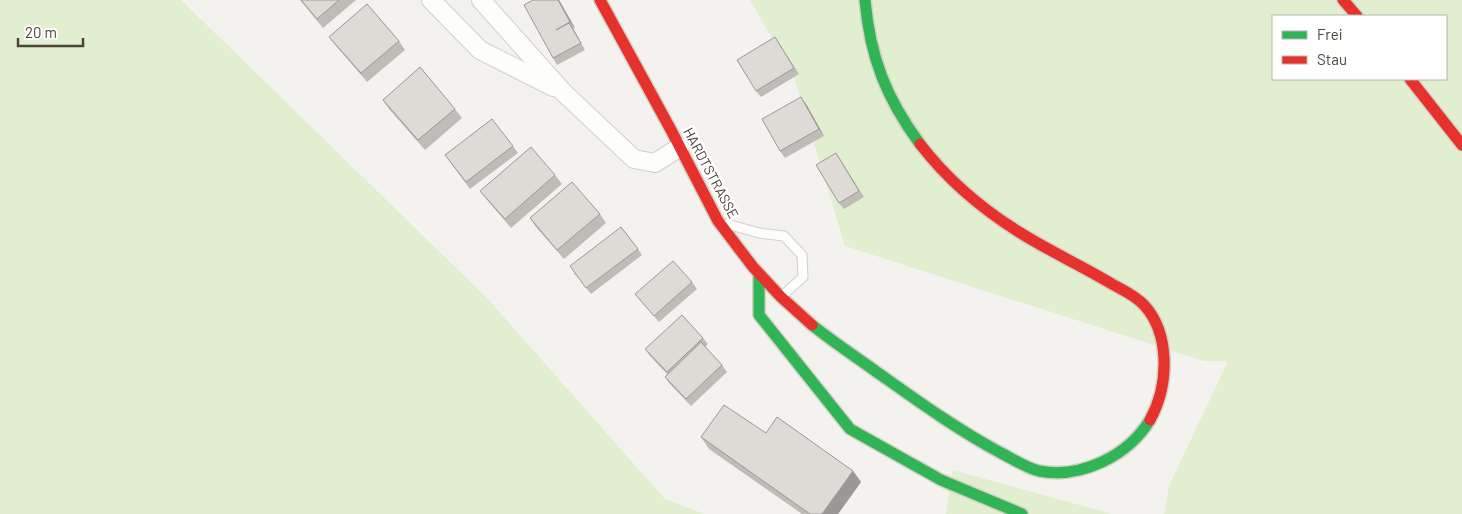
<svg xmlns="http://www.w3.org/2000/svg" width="1462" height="514" font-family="Barlow,sans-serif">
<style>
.green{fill:#e1eecf;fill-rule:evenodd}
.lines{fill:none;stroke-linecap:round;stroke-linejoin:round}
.lane-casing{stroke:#d2d0cb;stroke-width:11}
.street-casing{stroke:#d2d0cb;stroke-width:20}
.fast-casing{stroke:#d3cfc5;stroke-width:14}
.jam-casing{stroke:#d3cfc5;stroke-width:14}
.lane{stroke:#fdfdfc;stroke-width:9}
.street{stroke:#fdfdfc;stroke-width:18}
.fast{stroke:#30b455;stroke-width:11}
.jam{stroke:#e5322d;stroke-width:11}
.wall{fill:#bfbcb8}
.shaded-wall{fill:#9b9996}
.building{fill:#dedbd6;stroke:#9b9996}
.labels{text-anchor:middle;stroke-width:5;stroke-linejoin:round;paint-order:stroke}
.street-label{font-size:14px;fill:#4b4439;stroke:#fff}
</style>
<rect width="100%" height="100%" fill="#f4f2ee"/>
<g class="green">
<path d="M 0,0 L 181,0 L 486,297 L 665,499 L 705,514 L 0,514 Z"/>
<path d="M 750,0 L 1462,0 L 1462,514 L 1164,514 L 1169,486 L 1228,361 L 1204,361 L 845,246 L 793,74 ZM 1273,16 L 1446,16 L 1446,79 L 1273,79 Z"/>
<path d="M 953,470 L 1112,514 L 946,514 Z"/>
</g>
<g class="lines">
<defs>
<path id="lane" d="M 727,224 L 759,233 L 784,236 L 802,255 L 803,277 L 782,296"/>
<g id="street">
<path d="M 431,0 L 480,50 L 553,87"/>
<path d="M 481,0 L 563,92 L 634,159 L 655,163 L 680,147"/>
</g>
<g id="fast">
<path d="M 865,0 C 870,57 886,98 920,144"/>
<path d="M 759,274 L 759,315 L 850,429 L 941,480 L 1022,514"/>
<path d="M 812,325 C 832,341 853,355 874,370 C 915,399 956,429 1001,453 C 1013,459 1026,468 1039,471 C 1081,479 1128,456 1150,420"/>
</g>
<g id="jam">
<path d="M 600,0 L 671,130 L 718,221 L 753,267 L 781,297 L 812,325"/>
<path d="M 1343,0 L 1357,16"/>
<path d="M 1410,79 L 1462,145"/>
<path d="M 920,144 C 947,179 982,209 1019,232 C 1049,251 1082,266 1112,284 C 1123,290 1136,296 1144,305 C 1157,319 1163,339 1164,358 C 1165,380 1161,400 1150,420"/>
</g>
</defs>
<use href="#lane" class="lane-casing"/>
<use href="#street" class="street-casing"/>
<use href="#fast" class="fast-casing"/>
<use href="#jam" class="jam-casing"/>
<use href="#lane" class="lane"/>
<use href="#street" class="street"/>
<use href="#fast" class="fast"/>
<use href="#jam" class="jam"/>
</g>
<g class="wall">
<path d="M 300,0 L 356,0 L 323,28 Z"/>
<path d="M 533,0 L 559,0 L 575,28 L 573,29 L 585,50 L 557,65 L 553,58 Z"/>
<path d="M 329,37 L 399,41 L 405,50 L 367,82 L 336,46 Z"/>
<path d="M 775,37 L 799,74 L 761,97 L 756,91 Z"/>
<path d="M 383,100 L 455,109 L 462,118 L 425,150 L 389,109 Z"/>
<path d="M 806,104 L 824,136 L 785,158 L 780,151 Z"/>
<path d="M 513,146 L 518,153 L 470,189 L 450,162 Z"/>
<path d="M 840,159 L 864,197 L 844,209 L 839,203 Z"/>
<path d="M 555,175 L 562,184 L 511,228 L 487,200 L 480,191 Z"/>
<path d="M 600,214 L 606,223 L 564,259 L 536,227 L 530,218 Z"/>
<path d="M 638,249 L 642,255 L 591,294 L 574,273 Z"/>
<path d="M 692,282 L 697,289 L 659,322 L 640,300 L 635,294 Z"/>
<path d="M 703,338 L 708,344 L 705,347 L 722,365 L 727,372 L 691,406 L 669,383 L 665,377 L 667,374 L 650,356 L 645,349 Z"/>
<path d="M 766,433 L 853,471 L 861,482 L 838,514 L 802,514 L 709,449 L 701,437 Z"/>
</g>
<g class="shaded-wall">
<path d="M 558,0 L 559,0 L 575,28 L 570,22 Z"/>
<path d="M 569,23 L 574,30 L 585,50 L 581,43 Z"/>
<path d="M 801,97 L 806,104 L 824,136 L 819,129 Z"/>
<path d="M 853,471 L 861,482 L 838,514 L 822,514 Z"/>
</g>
<g class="building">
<path d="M 301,0 L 339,0 L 317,19 Z"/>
<path d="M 533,0 L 558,0 L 570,22 L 556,30 L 569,23 L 581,43 L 553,58 L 524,5 Z"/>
<path d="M 367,4 L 399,41 L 361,73 L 329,37 Z"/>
<path d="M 775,37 L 794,68 L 756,91 L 737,60 Z"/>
<path d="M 420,67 L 455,109 L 418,140 L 383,100 Z"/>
<path d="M 801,97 L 819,129 L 780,151 L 762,119 Z"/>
<path d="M 492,119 L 513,146 L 466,182 L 445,155 Z"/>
<path d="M 531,147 L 555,175 L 505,219 L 480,191 Z"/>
<path d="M 836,153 L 859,191 L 839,203 L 816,165 Z"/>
<path d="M 572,182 L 600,214 L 557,250 L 530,218 Z"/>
<path d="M 621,227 L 638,249 L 586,288 L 570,266 Z"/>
<path d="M 673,261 L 692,282 L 654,316 L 635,294 Z"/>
<path d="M 682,315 L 703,338 L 667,372 L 645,349 Z"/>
<path d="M 701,342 L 722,365 L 686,399 L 665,377 Z"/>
<path d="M 724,405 L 766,433 L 777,417 L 853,471 L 822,514 L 810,514 L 701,437 Z"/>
</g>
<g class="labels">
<g class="street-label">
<text transform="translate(711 173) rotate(62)" y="5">HARDTSTRASSE</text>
</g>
</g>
<rect x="1272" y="15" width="175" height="65" fill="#ffffff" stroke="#b7b4b0"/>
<rect x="1282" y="31" width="25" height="8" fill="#30b455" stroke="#b7b4b0"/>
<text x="1317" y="40" font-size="15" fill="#4b4439">Frei</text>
<rect x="1282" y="56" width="25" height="8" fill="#e5322d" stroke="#b7b4b0"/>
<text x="1317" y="65" font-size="15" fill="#4b4439">Stau</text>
<path d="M18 38v8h65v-8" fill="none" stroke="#4b4439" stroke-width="2.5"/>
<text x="25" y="38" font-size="15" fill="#4b4439" stroke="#ffffff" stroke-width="4" paint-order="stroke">20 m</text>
</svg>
